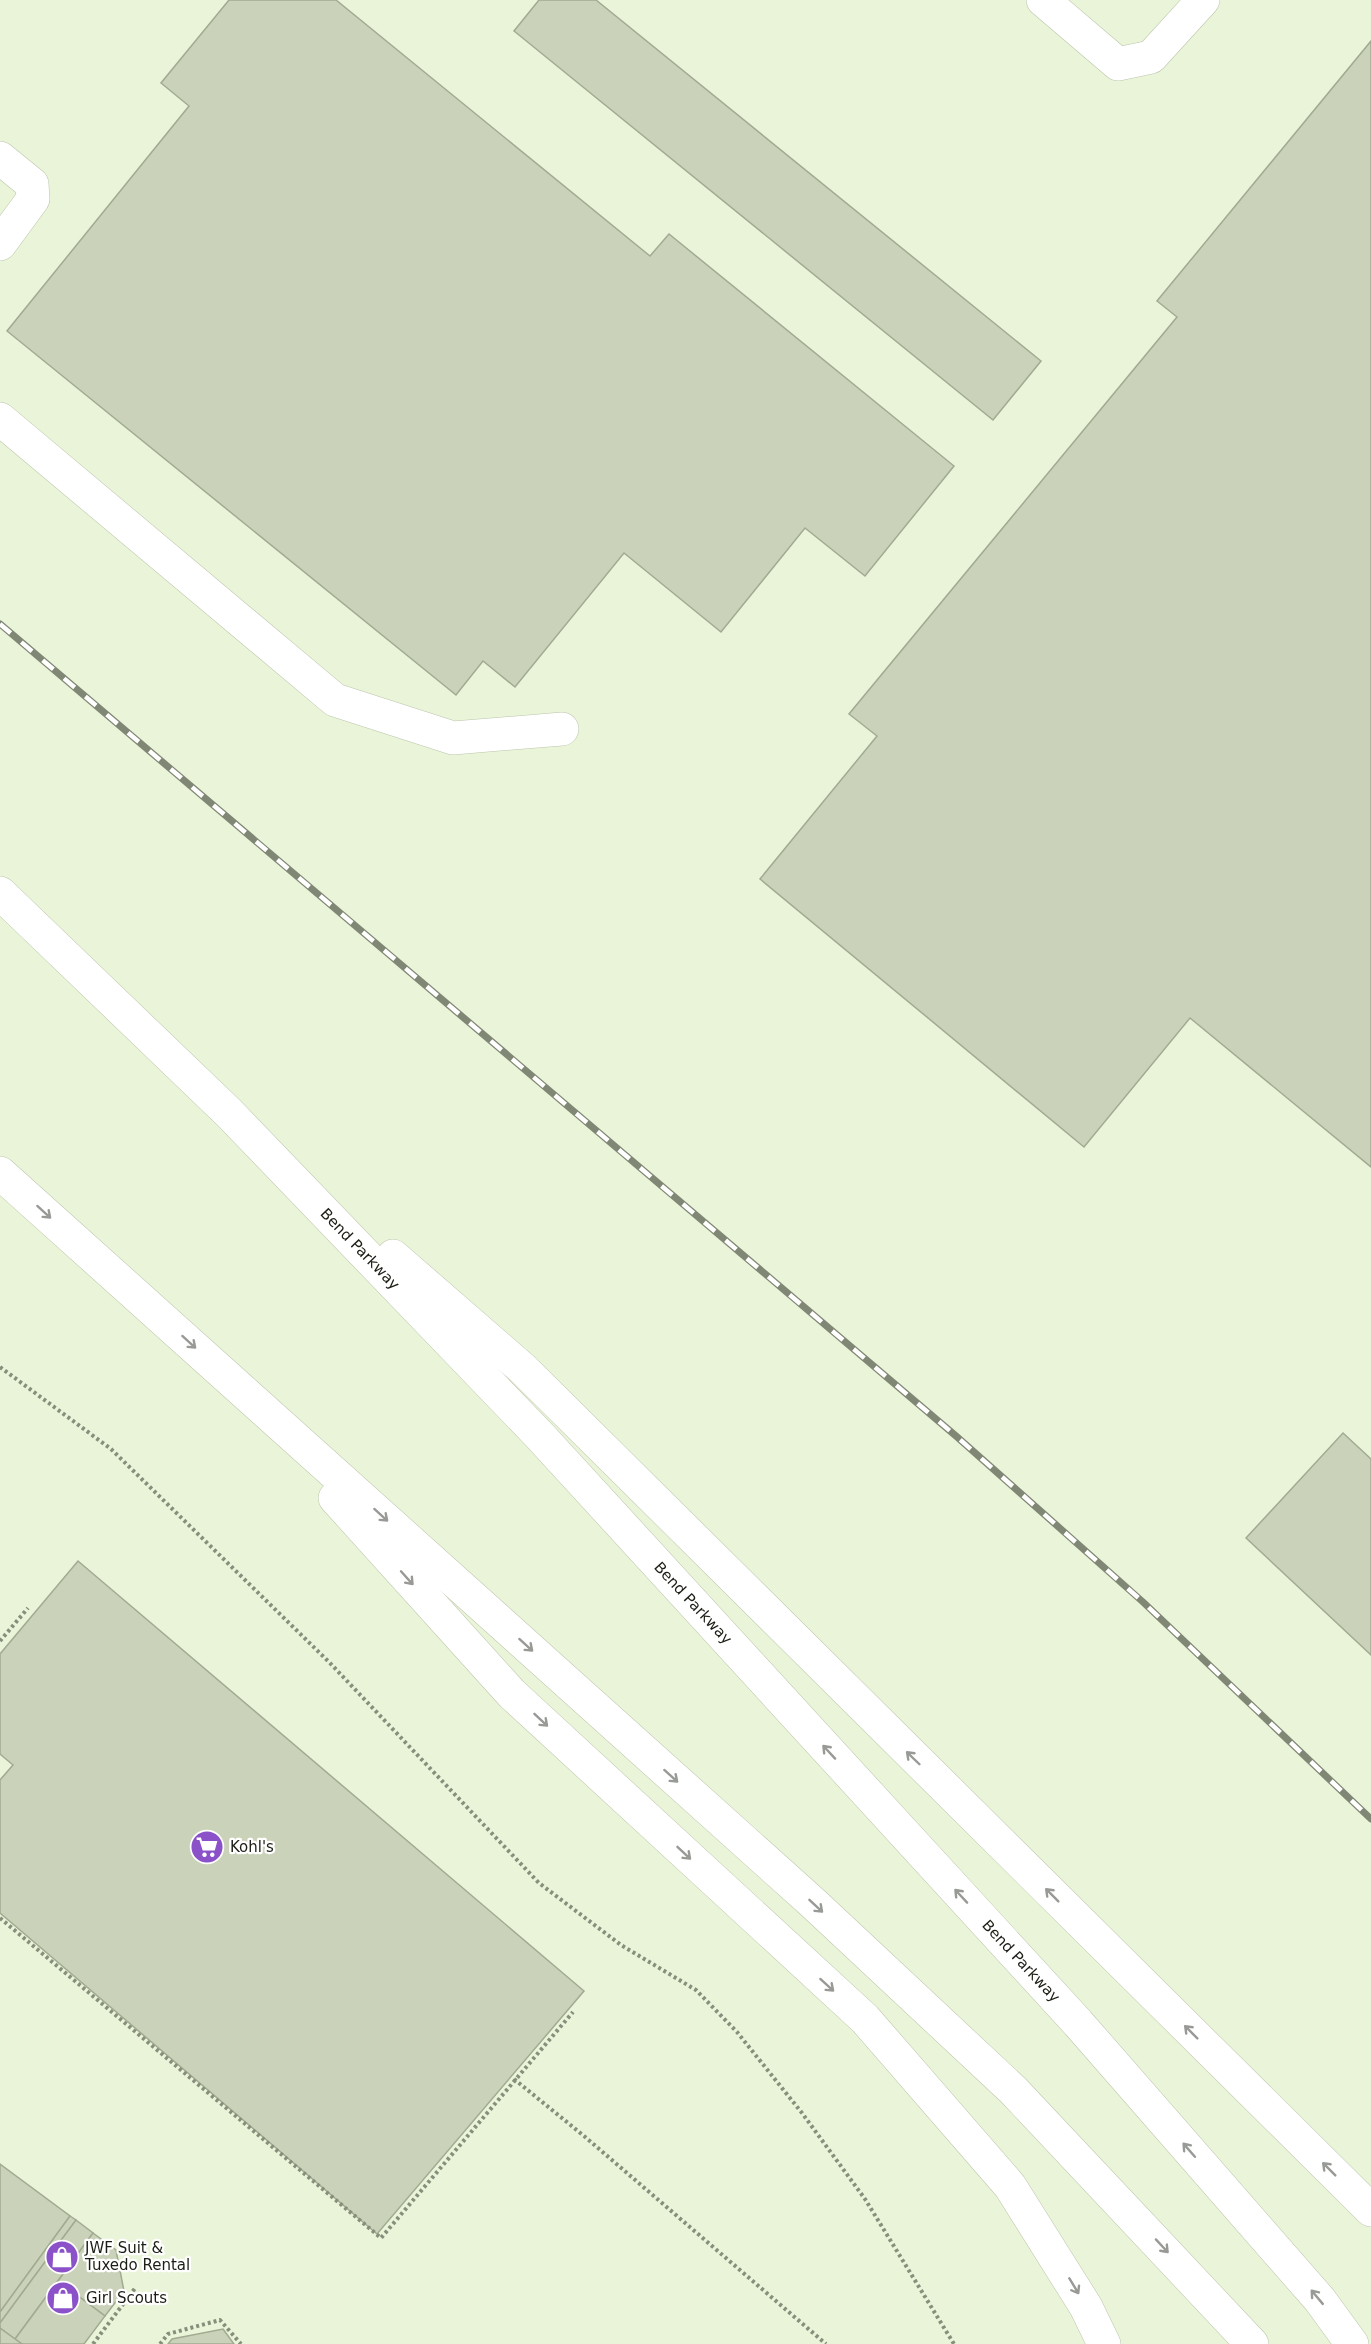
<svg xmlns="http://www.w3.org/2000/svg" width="1371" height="2344" font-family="'DejaVu Sans',sans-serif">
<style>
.building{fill:#cad3b9;stroke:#a2ab92;stroke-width:1.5}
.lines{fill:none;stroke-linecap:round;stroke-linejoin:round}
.minor-casing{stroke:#bcc6ac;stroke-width:34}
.highway-casing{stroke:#bcc6ac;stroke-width:34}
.path{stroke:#878e7b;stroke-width:4;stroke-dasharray:3 3;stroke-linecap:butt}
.minor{stroke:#fff;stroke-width:33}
.highway{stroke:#fff;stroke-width:33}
.rail-casing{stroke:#818775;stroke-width:7}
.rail{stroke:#fff;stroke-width:4.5;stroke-dasharray:14;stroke-linecap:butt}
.oneway{stroke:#989a95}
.labels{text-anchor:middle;stroke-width:4.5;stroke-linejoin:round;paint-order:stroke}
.street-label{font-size:15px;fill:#1b1e14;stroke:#fff}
.poi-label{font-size:15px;fill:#1b1e14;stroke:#fff;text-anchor:start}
</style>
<rect width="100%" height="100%" fill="#eaf4d9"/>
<g class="building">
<path d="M 229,0 L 336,0 L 650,256 L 669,234 L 954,466 L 865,576 L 805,528 L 721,632 L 624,553 L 515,687 L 483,661 L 456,695 L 7,331 L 189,106 L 161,83 Z"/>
<path d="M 539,0 L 596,0 L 1041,361 L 993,420 L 514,31 Z"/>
<path d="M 1371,41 L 1371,1167 L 1190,1018 L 1084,1147 L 760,879 L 877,736 L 849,714 L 1177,317 L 1157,301 Z"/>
<path d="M 1343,1433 L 1371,1459 L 1371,1655 L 1246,1538 Z"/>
<path d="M 78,1561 L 584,1991 L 377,2234 L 0,1913 L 0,1780 L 13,1765 L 0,1754 L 0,1654 Z"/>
<path d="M 0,2164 L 70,2216 L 0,2312 Z"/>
<path d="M 70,2216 L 76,2220 L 0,2323 L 0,2312 Z"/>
<path d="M 76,2220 L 93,2233 L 15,2339 L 0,2328 L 0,2323 Z"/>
<path d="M 93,2233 L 116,2250 L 124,2291 L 105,2316 L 58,2281 Z"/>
<path d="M 58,2281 L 105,2316 L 84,2344 L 22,2344 L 15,2339 Z"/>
<path d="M 0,2328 L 15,2339 L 22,2344 L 0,2344 Z"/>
<path d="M 223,2329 L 234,2344 L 168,2344 L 172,2339 Z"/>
</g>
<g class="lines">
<defs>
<g id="minor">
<path d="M 1043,0 L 1118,64 L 1151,57 L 1203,0"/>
<path d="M 0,158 L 32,184 L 33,199 L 0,244"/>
<path d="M 0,419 L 335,700 L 453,738 L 562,729"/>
</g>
<g id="highway">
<path d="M 0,893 L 229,1113 L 540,1436 L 1078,2023 L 1320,2300 L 1352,2344"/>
<path d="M 0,1173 L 813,1903 L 1013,2090 L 1252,2344"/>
<path d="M 393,1256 L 523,1369 L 1371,2210"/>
<path d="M 335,1498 L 512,1694 L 865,2019 L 1010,2186 L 1086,2307 L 1104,2344"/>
</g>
</defs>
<use href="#minor" class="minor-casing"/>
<use href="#highway" class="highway-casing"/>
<g class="path">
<path d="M 0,1367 L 111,1449 L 329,1662 L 539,1883 L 621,1945 L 696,1990 L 737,2032 L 802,2113 L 865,2199 L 954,2344"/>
<path d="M 0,1641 L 28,1608"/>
<path d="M 0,1918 L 381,2238 L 573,2012"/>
<path d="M 514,2079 L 584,2136 L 826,2344"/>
<path d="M 93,2344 L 136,2287"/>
<path d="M 160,2344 L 168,2334 L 220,2320 L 241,2344"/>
</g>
<use href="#minor" class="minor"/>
<use href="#highway" class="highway"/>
<defs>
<path id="rail" d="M 0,624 L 956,1436 L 1143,1602 L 1371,1819"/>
</defs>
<use href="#rail" class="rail-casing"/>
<use href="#rail" class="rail"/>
</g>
<defs><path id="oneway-shaft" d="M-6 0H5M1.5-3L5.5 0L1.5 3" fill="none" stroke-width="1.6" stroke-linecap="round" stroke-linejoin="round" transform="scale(1.5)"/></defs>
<g class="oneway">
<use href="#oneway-shaft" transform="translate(44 1212) rotate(42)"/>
<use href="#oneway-shaft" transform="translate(189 1342) rotate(42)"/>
<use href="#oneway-shaft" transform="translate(381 1515) rotate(42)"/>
<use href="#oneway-shaft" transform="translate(407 1578) rotate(48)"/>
<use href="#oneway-shaft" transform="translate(526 1645) rotate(42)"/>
<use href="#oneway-shaft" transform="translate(541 1720) rotate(43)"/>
<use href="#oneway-shaft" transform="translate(829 1752) rotate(-133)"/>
<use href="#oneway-shaft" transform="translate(913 1758) rotate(-136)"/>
<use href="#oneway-shaft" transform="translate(671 1776) rotate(42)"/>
<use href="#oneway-shaft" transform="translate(684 1853) rotate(43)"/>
<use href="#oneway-shaft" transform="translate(1052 1895) rotate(-135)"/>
<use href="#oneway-shaft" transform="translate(961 1896) rotate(-133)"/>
<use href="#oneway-shaft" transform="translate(816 1906) rotate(43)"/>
<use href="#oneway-shaft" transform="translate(827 1985) rotate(42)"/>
<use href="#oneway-shaft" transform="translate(1191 2032) rotate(-135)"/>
<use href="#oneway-shaft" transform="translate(1189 2150) rotate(-131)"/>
<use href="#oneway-shaft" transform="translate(1329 2169) rotate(-135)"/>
<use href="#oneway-shaft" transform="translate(1162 2246) rotate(47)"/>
<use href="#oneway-shaft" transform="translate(1074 2286) rotate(59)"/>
<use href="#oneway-shaft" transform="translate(1317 2297) rotate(-130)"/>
</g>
<defs>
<symbol id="supermarket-disc" viewBox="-11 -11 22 22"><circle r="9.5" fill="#8b51c8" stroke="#fff"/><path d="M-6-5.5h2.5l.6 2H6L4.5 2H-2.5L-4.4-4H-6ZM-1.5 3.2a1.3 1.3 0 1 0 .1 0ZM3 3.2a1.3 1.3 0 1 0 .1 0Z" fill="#fff"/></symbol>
<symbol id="shop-disc" viewBox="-11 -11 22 22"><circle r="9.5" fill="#8b51c8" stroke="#fff"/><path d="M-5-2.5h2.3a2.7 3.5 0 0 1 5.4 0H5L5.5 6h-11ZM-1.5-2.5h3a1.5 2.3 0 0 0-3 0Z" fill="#fff"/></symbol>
</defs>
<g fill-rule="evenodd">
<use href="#supermarket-disc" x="188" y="1828" width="38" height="38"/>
<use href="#shop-disc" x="43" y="2238" width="38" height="38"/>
<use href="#shop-disc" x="44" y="2279" width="38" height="38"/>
</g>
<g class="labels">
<g class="street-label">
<text transform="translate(360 1249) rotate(46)" y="5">Bend Parkway</text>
<text transform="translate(693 1603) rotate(47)" y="5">Bend Parkway</text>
<text transform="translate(1021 1961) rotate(47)" y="5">Bend Parkway</text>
</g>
<g class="poi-label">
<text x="230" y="1852">Kohl's</text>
<text x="85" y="2253">JWF Suit &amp;<tspan x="85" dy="17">Tuxedo Rental</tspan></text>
<text x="86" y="2303">Girl Scouts</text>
</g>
</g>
</svg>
